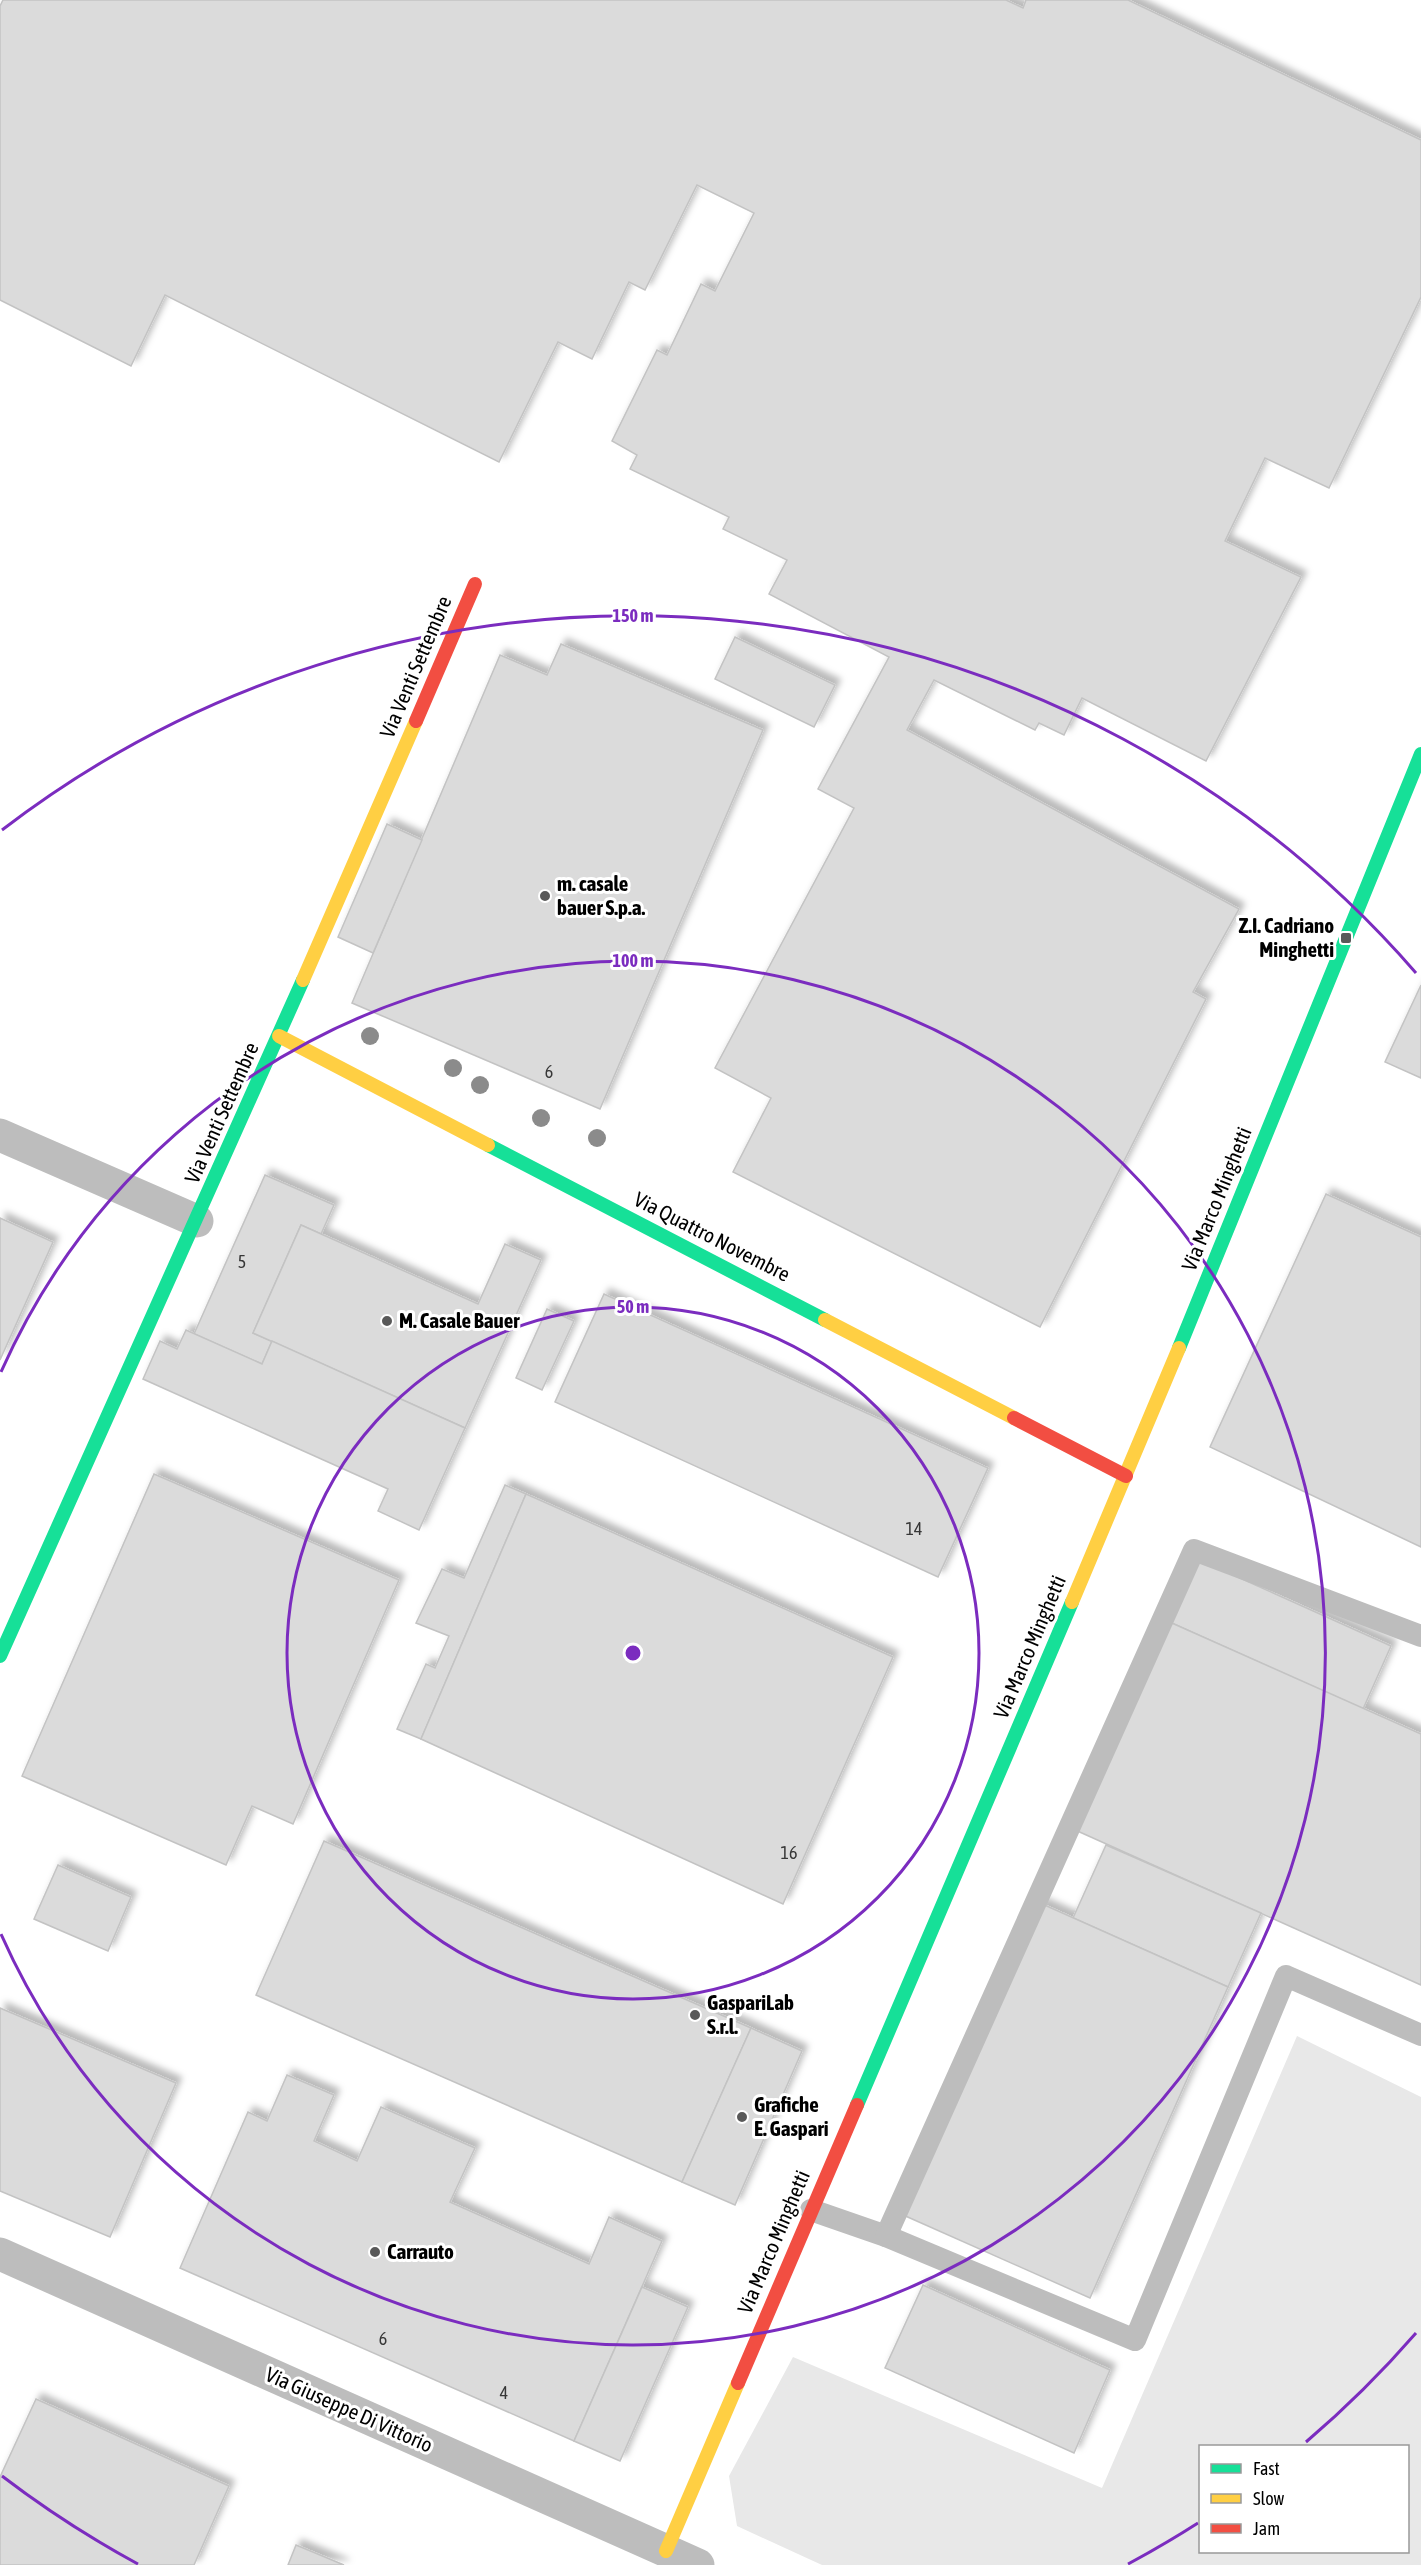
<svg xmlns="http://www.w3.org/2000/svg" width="1421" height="2565" font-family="'Asap Condensed',sans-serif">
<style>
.green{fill:#e8e8e8;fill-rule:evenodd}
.building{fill:#dbdbdb;stroke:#c3c3c3;stroke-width:1.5;filter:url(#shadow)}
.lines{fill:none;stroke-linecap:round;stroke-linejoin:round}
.lane{stroke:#bdbdbd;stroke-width:22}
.street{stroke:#bdbdbd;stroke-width:33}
.fast{stroke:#16e098;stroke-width:14}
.slow{stroke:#ffcf43;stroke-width:14}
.jam{stroke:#f24e42;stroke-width:14}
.tree{fill:#8b8b8b}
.ring{fill:none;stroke:#7b2cbf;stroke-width:3}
.poi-dot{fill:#595959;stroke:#fff;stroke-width:2}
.labels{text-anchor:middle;stroke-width:6;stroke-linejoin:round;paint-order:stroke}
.number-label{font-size:18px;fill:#373737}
.street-label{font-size:21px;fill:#000;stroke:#fff}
.poi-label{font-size:21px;font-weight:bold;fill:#000;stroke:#fff;text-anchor:start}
.centre{fill:#7b2cbf;stroke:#fff;stroke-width:3}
.ring-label{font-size:18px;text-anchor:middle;font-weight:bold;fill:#7b2cbf;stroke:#fff;stroke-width:6;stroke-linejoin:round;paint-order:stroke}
</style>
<defs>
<filter id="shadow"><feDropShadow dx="5.5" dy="-5.5" stdDeviation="3" flood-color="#0004"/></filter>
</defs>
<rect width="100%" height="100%" fill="#fff"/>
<path class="green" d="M 1297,2036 L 1421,2097 L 1421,2565 L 822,2565 L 737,2526 L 729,2476 L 793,2357 L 1102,2488 ZM 1200,2446 L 1408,2446 L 1408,2552 L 1200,2552 Z"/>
<g class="building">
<path d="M 3,0 L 1006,0 L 1023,8 L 1026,0 L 1128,0 L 1421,140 L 1421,297 L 1329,488 L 1265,458 L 1225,541 L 1301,577 L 1206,761 L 1082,698 L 1064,735 L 1039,723 L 1035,730 L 934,680 L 907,730 L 1239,909 L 1193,992 L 1206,999 L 1040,1327 L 733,1172 L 771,1098 L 715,1068 L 854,808 L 818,789 L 889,657 L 769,594 L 787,560 L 723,529 L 729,517 L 630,469 L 637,455 L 612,441 L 657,350 L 667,355 L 701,284 L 715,291 L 754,213 L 697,185 L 645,290 L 629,282 L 592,359 L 558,342 L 499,462 L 165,295 L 131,366 L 0,300 L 0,6 Z"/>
<path d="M 735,637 L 835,685 L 814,727 L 715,679 Z"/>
<path d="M 561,644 L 763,730 L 600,1109 L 352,1003 L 500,655 L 547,675 Z"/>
<path d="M 387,824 L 422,840 L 373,953 L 338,937 Z"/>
<path d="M 1421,985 L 1421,1078 L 1385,1062 Z"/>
<path d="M 265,1175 L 334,1205 L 321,1234 L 301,1225 L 253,1333 L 272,1341 L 262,1364 L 194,1334 Z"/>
<path d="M 1326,1194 L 1421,1237 L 1421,1547 L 1210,1447 Z"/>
<path d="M 0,1218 L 53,1242 L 0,1360 Z"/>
<path d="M 301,1225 L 478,1304 L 505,1244 L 541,1260 L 465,1428 L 253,1333 Z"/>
<path d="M 604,1294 L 988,1468 L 938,1577 L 555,1402 Z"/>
<path d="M 547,1309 L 574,1321 L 542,1390 L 516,1378 Z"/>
<path d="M 186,1330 L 262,1364 L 272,1341 L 465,1428 L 419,1530 L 378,1511 L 388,1489 L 143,1379 L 160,1341 L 177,1349 Z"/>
<path d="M 154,1474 L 399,1580 L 293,1824 L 252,1806 L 226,1865 L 22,1776 Z"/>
<path d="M 505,1485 L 526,1494 L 421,1739 L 397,1729 L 426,1664 L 435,1668 L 449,1636 L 416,1623 L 442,1569 L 464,1578 Z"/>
<path d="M 526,1494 L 893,1657 L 783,1904 L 421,1739 Z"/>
<path d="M 1193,1557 L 1391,1646 L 1363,1709 L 1165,1620 Z"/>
<path d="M 1165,1620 L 1421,1734 L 1421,1985 L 1073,1829 Z"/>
<path d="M 324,1841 L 751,2028 L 682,2182 L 256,1995 Z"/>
<path d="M 1106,1845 L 1261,1913 L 1228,1987 L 1073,1918 Z"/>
<path d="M 58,1865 L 131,1897 L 108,1951 L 34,1919 Z"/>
<path d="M 1040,1903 L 1228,1987 L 1090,2298 L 901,2214 Z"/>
<path d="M 0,2008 L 176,2083 L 110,2237 L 0,2191 Z"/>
<path d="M 751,2028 L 802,2051 L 735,2205 L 682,2182 Z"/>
<path d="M 287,2075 L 334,2095 L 314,2141 L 357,2161 L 381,2107 L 475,2148 L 450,2202 L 589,2264 L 609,2217 L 662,2241 L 574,2441 L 180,2268 L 248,2112 L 267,2121 Z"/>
<path d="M 923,2285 L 1110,2370 L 1074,2453 L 885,2368 Z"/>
<path d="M 642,2287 L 688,2307 L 620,2461 L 574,2441 Z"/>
<path d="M 36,2399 L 229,2486 L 194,2565 L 0,2565 L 0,2477 Z"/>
<path d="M 296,2545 L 344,2565 L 288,2565 Z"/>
</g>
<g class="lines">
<g class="lane">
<path d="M 811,2210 L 886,2236 L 1194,1550 L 1421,1636"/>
<path d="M 886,2236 L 1135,2340 L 1286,1976 L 1421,2035"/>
</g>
<g class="street">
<path d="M 0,1135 L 197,1221"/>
<path d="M 0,2254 L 698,2565"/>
</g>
<g class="fast">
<path d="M 488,1145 L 825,1320"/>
<path d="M 1179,1348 L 1421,754"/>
<path d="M 0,1656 L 303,980"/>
<path d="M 857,2105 L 1072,1602"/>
</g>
<g class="slow">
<path d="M 303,980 L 416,721"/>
<path d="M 279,1036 L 488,1145"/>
<path d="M 825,1320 L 1014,1418"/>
<path d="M 1072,1602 L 1179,1348"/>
<path d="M 666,2551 L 738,2383"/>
</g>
<g class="jam">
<path d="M 416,721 L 475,584"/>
<path d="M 1014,1418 L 1126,1476"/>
<path d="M 738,2383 L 857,2105"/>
</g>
</g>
<g class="tree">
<circle cx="370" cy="1036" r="9"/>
<circle cx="453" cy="1068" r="9"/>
<circle cx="480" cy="1085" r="9"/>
<circle cx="541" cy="1118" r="9"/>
<circle cx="597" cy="1138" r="9"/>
</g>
<g class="ring">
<circle cx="633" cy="1653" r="346"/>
<path d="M1 1372A692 692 0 1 1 1 1934"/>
<path d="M1416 2333A1037 1037 0 0 1 1306 2442M1198 2523A1037 1037 0 0 1 1128 2564M138 2564A1037 1037 0 0 1 2 2476M2 830A1037 1037 0 0 1 1416 973"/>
</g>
<g class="poi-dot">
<circle cx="545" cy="896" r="6"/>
<rect x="1340" y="932" width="12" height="12" rx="3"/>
<circle cx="387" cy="1321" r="6"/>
<circle cx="695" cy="2015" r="6"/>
<circle cx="742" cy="2117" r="6"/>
<circle cx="375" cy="2252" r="6"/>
</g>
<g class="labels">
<g class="number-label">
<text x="549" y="1078">6</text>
<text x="242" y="1268">5</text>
<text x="914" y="1535">14</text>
<text x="789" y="1859">16</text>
<text x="383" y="2345">6</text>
<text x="504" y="2399">4</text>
</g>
<g class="street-label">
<text transform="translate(416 667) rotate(-67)" y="7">Via Venti Settembre</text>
<text transform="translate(222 1113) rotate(-66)" y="7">Via Venti Settembre</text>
<text transform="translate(1217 1199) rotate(-68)" y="7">Via Marco Minghetti</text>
<text transform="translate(712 1237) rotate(27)" y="7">Via Quattro Novembre</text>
<text transform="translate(1030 1647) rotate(-67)" y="7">Via Marco Minghetti</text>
<text transform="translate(774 2242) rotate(-67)" y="7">Via Marco Minghetti</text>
<text transform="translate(349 2410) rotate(24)" y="7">Via Giuseppe Di Vittorio</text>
</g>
<g class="poi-label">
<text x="557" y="891">m. casale<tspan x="557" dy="24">bauer S.p.a.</tspan></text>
<text x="1334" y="933" text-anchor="end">Z.I. Cadriano<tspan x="1334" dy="24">Minghetti</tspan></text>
<text x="399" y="1328">M. Casale Bauer</text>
<text x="707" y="2010">GaspariLab<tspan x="707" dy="24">S.r.l.</tspan></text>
<text x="754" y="2112">Grafiche<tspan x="754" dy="24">E. Gaspari</tspan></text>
<text x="387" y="2259">Carrauto</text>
</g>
</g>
<circle cx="633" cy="1653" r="9" class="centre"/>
<g class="ring-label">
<text x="633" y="622">150 m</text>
<text x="633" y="967">100 m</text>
<text x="633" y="1313">50 m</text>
</g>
<rect x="1199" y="2445" width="210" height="108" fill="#ffffff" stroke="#999999" stroke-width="1.5"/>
<rect x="1211" y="2464" width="30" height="9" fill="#16e098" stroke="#999999" stroke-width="1.5"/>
<text x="1253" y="2475" font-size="18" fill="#000000">Fast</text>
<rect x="1211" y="2494" width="30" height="9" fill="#ffcf43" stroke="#999999" stroke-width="1.5"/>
<text x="1253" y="2505" font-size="18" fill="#000000">Slow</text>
<rect x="1211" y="2524" width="30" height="9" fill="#f24e42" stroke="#999999" stroke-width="1.5"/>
<text x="1253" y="2535" font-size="18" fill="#000000">Jam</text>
</svg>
